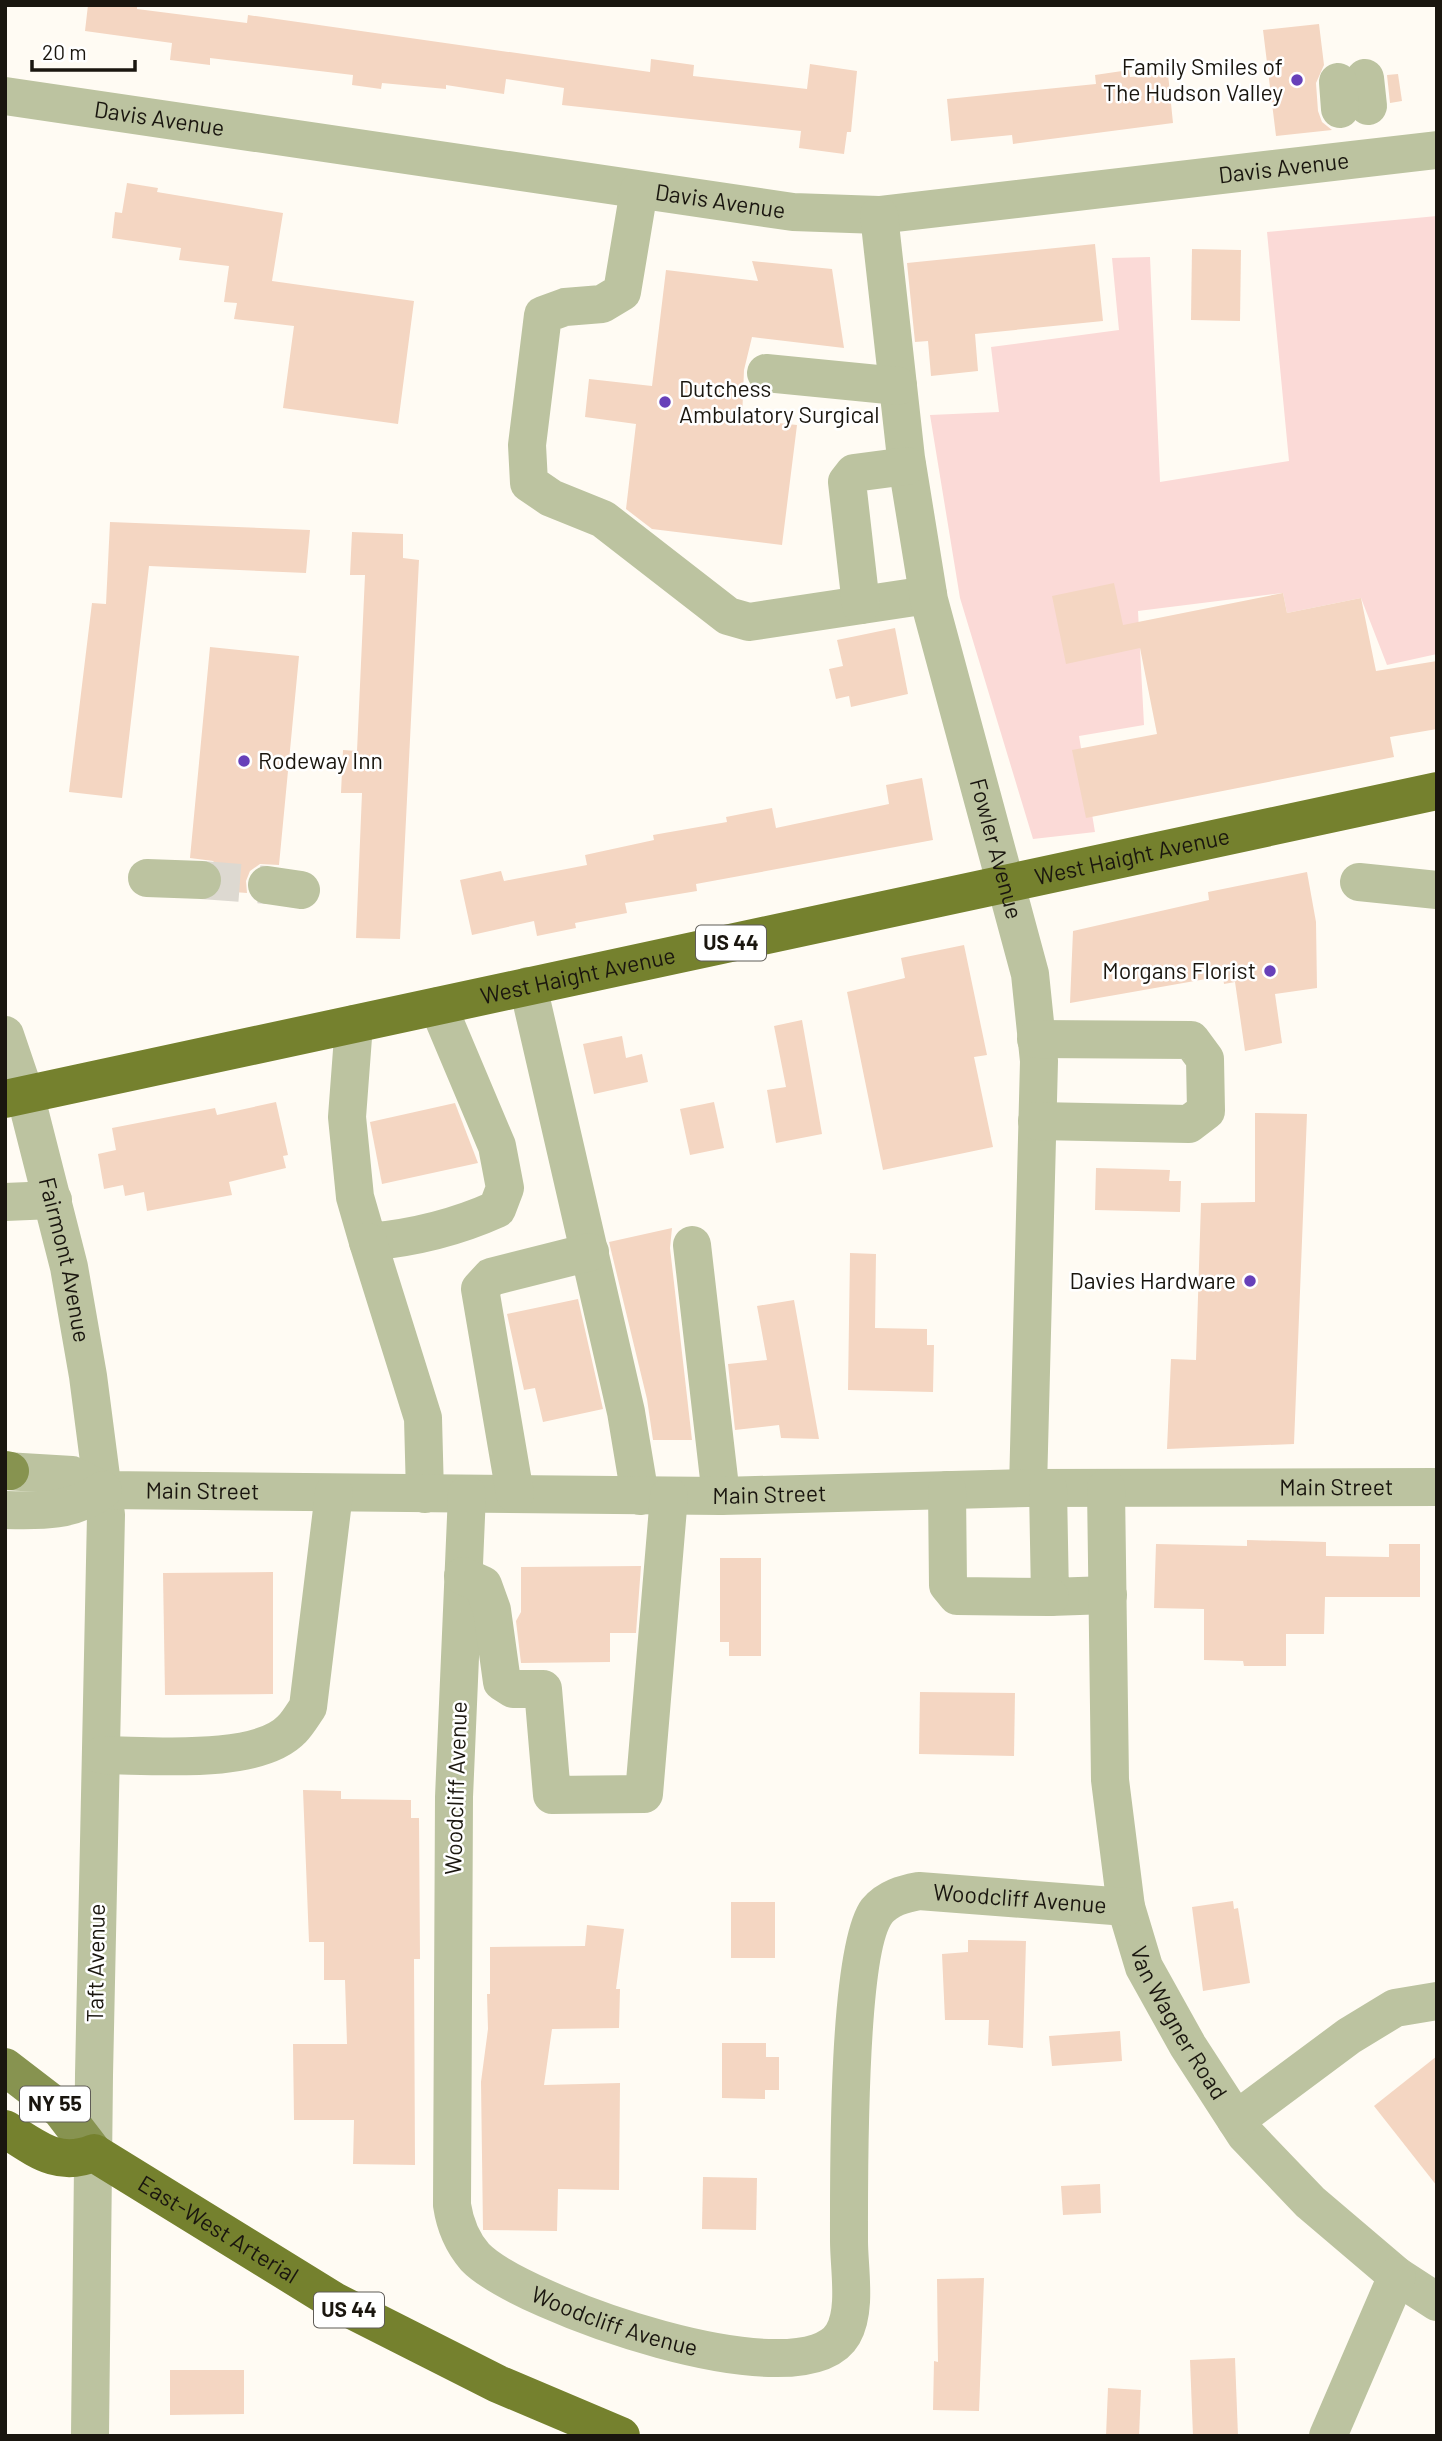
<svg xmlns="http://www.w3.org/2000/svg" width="1442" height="2441" font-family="Barlow,sans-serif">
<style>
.green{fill:#fbdad7}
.building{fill:#f4d6c2}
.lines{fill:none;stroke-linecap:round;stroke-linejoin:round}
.minor-tunnel{stroke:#ddd9d1;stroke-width:38;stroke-dasharray:38 19;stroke-linecap:butt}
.minor{stroke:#bcc3a0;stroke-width:38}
.major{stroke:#879350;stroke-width:38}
.highway{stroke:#75812e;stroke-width:38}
.poi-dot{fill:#6740b9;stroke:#fff;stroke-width:2.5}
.labels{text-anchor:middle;stroke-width:5;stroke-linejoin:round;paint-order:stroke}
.shield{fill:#fff;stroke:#5f5c57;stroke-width:2}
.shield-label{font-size:21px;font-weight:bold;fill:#1a160f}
.poi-label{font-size:23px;fill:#1a160f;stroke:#fff;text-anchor:end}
.street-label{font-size:23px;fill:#1a160f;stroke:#fff}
</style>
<rect width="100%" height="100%" fill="#fffbf3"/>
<path class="green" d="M 1437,216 L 1437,654 L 1387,665 L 1361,598 L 1287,613 L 1283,593 L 1138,611 L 1144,725 L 1079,736 L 1095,832 L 1033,839 L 960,598 L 930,415 L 999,412 L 991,347 L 1119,330 L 1112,258 L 1150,257 L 1160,482 L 1289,461 L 1267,232 Z"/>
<g class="building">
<path d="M 88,5 L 137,5 L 137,9 L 247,23 L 248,15 L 650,72 L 651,59 L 694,65 L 693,76 L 807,89 L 810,64 L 857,71 L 851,132 L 847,132 L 844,154 L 799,148 L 801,131 L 562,105 L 564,88 L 506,79 L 504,94 L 446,85 L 446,89 L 382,83 L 381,89 L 352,85 L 353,75 L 210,58 L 210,65 L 170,60 L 172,43 L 85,31 Z"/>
<path d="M 1319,24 L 1324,65 L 1316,83 L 1318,111 L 1322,122 L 1332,130 L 1276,136 L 1263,30 Z"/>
<path d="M 1129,70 L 1130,77 L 1168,74 L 1173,123 L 1013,144 L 1012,135 L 951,141 L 947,99 L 1096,84 L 1095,75 Z"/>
<path d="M 1398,74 L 1402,101 L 1390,103 L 1387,75 Z"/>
<path d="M 127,183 L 158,188 L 157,192 L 283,213 L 272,281 L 414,301 L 398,424 L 283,408 L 294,326 L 234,319 L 237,303 L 224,302 L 229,266 L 179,260 L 181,248 L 112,238 L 115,212 L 122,213 Z"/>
<path d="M 1095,244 L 1103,321 L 975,334 L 978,371 L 931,376 L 928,341 L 915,342 L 907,263 Z"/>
<path d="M 1192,249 L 1241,250 L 1240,321 L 1191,320 Z"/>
<path d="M 752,261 L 832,269 L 844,348 L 752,337 L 744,370 L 742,419 L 797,425 L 782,545 L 652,529 L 626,509 L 636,424 L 585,417 L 589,379 L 652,386 L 666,270 L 758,281 Z"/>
<path d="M 110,522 L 310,530 L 306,573 L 149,566 L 122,798 L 69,792 L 92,603 L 106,604 Z"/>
<path d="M 352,532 L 403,534 L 403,558 L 419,560 L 400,939 L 356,938 L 362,793 L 341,793 L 343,750 L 357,751 L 365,575 L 350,575 Z"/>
<path d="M 1114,583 L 1123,625 L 1283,593 L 1287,613 L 1361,598 L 1376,671 L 1437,661 L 1437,729 L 1390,737 L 1394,757 L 1086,818 L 1072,750 L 1157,734 L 1140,648 L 1066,664 L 1052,596 Z"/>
<path d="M 895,628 L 908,694 L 851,707 L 849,696 L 836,699 L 829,669 L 843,666 L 837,640 Z"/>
<path d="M 210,647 L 299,656 L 279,865 L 260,864 L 250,871 L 246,881 L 247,893 L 221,891 L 224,880 L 221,869 L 213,861 L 190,858 Z"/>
<path d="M 922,778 L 933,840 L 696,884 L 697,891 L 625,903 L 627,913 L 575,923 L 576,928 L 537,936 L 534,921 L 472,935 L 460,880 L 501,871 L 504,881 L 587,865 L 585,855 L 654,840 L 653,835 L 727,822 L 726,817 L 772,808 L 776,828 L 889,804 L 886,785 Z"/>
<path d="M 1307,872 L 1316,922 L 1317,988 L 1275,994 L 1282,1043 L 1245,1051 L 1235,982 L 1224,984 L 1223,976 L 1070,1003 L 1073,931 L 1209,900 L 1208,892 Z"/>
<path d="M 964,945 L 987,1055 L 974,1057 L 993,1147 L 883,1170 L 847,992 L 905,978 L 901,958 Z"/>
<path d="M 802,1020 L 822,1134 L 776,1143 L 767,1090 L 786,1087 L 774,1026 Z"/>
<path d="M 622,1036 L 626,1058 L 642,1054 L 648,1082 L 594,1094 L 583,1044 Z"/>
<path d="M 276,1102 L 288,1155 L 283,1156 L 286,1168 L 229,1182 L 232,1195 L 147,1211 L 144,1192 L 125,1196 L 123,1185 L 104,1189 L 98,1154 L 116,1150 L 112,1128 L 215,1108 L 217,1115 Z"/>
<path d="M 714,1102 L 724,1148 L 690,1155 L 680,1109 Z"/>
<path d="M 455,1103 L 478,1163 L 382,1184 L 370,1122 Z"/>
<path d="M 1255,1113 L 1307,1114 L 1294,1444 L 1167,1449 L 1171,1359 L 1196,1360 L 1201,1203 L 1255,1202 Z"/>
<path d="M 1096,1168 L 1170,1170 L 1169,1181 L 1181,1181 L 1180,1212 L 1095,1210 Z"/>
<path d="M 672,1228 L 670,1248 L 692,1440 L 653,1440 L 647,1399 L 609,1242 Z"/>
<path d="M 850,1253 L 876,1254 L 875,1328 L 927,1329 L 927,1345 L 934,1345 L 933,1392 L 848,1390 Z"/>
<path d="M 578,1299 L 603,1409 L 543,1422 L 535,1388 L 524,1390 L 507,1314 Z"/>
<path d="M 794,1300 L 819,1439 L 781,1438 L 779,1425 L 735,1430 L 728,1364 L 767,1360 L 757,1306 Z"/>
<path d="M 1247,1540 L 1326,1542 L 1326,1556 L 1389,1557 L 1389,1544 L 1420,1544 L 1420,1597 L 1325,1597 L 1324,1634 L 1286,1634 L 1286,1666 L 1244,1666 L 1243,1661 L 1204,1660 L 1204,1609 L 1154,1608 L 1156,1544 L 1247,1546 Z"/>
<path d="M 720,1558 L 761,1558 L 761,1656 L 729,1656 L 729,1642 L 720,1642 Z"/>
<path d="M 641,1566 L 636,1633 L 610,1633 L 610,1662 L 521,1663 L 516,1621 L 521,1612 L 521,1567 Z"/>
<path d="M 273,1572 L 273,1694 L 165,1695 L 163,1573 Z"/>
<path d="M 920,1692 L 1015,1693 L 1014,1756 L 919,1754 Z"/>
<path d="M 303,1790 L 341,1791 L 341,1799 L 411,1800 L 411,1818 L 419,1818 L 420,1959 L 414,1959 L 415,2165 L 353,2164 L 354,2120 L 294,2120 L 293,2044 L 347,2044 L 345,1980 L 324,1980 L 324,1942 L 309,1942 Z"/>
<path d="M 1233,1901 L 1234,1909 L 1238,1908 L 1250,1983 L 1203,1991 L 1192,1907 Z"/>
<rect x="731" y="1902" width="44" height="56"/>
<path d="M 587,1925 L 624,1929 L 616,1989 L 620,1989 L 619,2028 L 552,2029 L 544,2085 L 620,2083 L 619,2190 L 558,2189 L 557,2231 L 483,2230 L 481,2082 L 488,2029 L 487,1994 L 490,1994 L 490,1947 L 585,1946 Z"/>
<path d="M 968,1940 L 1026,1941 L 1023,2048 L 988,2045 L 989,2020 L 945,2020 L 942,1954 L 968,1952 Z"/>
<path d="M 1120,2031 L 1122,2061 L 1052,2066 L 1049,2036 Z"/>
<path d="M 722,2043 L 766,2043 L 766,2057 L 779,2057 L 779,2090 L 765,2090 L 765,2099 L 722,2098 Z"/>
<path d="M 1437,2056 L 1437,2186 L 1374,2106 Z"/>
<path d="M 703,2177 L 757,2178 L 756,2230 L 702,2229 Z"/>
<path d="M 1100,2184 L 1101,2213 L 1063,2215 L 1061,2186 Z"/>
<path d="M 984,2278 L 979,2411 L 933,2410 L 934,2361 L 938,2362 L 937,2279 Z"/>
<path d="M 1235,2358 L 1238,2436 L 1193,2436 L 1190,2360 Z"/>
<path d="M 170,2370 L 244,2370 L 244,2414 L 170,2415 Z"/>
<path d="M 1108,2388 L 1141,2390 L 1139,2436 L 1106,2436 Z"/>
</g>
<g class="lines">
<path class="minor-tunnel" d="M 202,880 L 267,885"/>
<g class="minor">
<path d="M 1365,78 L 1368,106"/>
<path d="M 1338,82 L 1340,109"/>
<path id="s1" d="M 5,96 L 793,212 L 879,215 L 1437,150"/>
<path d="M 639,190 L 622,292 L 602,304 L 565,307 L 543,315 L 527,445 L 529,483 L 551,498 L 603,519 L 728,616 L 749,622 L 928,595"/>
<path id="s2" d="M 879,215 L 906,458 L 929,600 L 1030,974 L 1039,1061 L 1028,1488"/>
<path d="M 766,373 L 898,386"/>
<path d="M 861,605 L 847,482 L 854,473 L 907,466"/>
<path d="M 147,878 L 202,880"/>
<path d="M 1359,882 L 1437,890"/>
<path d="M 267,885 L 301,890"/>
<path d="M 528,986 L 626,1412 L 640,1496"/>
<path d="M 354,1024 L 347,1117 L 355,1197 L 368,1242 C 413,1238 455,1228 497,1209 L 505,1188 L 497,1146 L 438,1006"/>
<path id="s3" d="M 5,1035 L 25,1094 L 69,1267 L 88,1376 L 106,1515 L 94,2075 L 90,2436"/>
<path d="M 1036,1039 L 1191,1040 L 1205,1059 L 1206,1111 L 1189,1124 L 1037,1121"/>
<path d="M 5,1202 L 53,1200"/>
<path d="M 368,1242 L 423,1418 L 425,1494"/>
<path d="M 692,1245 L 721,1496"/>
<path id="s4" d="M 5,1471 L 72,1475 L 103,1490 L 721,1496 L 1028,1488 L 1437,1487"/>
<path d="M 1048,1488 L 1050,1597 L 1108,1595"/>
<path id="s5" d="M 1106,1488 L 1110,1780 L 1126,1907 L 1144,1967 L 1188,2046 L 1245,2134 L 1310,2202 L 1397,2276 L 1437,2302"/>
<path d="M 947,1490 L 948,1585 L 957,1596 L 1050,1597"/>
<path id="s6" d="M 467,1494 L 454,1797 L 452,2205 C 455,2225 462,2242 475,2257 C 520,2304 803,2404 843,2334 C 857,2310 849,2268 849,2241 C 849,2181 847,1951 877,1911 C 888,1898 903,1894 919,1891 L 1126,1907"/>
<path d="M 515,1494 L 480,1289 L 491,1277 L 590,1252"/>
<path d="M 5,1510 C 42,1511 72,1512 103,1490"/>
<path d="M 463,1576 L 483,1585 L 492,1610 L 502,1682 L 513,1689 L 543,1689 L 552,1795 L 644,1794 L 669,1496"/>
<path d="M 102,1755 C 150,1755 257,1766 292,1729 C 298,1723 303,1714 308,1707 L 334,1493"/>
<path d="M 1236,2120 L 1349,2036 L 1395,2008 L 1437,2001"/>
<path d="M 1328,2436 L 1397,2276"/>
</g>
<g class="major">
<path d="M 5,1470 L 10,1471"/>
<path d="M 5,2067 L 61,2110 L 94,2153"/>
</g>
<g class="highway">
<path id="s7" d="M 5,1099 L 1437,791"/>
<path id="s8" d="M 5,2129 C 36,2148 57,2168 94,2153 L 334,2301 L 498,2384 L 621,2436"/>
</g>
</g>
<g class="poi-dot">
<circle cx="1297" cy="80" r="7"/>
<circle cx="665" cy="402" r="7"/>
<circle cx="244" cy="761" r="7"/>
<circle cx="1270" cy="971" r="7"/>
<circle cx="1250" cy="1281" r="7"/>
</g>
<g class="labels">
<g class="shield">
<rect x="696" y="925.5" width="70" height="35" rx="5"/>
<rect x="20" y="2086.5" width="70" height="35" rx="5"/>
<rect x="314" y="2292.5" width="70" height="35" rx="5"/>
</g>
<g class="shield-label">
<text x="731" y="950">US 44</text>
<text x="55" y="2111">NY 55</text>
<text x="349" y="2317">US 44</text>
</g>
<g class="poi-label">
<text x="1283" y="75">Family Smiles of<tspan x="1283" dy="26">The Hudson Valley</tspan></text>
<text x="679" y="397" text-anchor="start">Dutchess<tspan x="679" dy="26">Ambulatory Surgical</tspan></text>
<text x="258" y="769" text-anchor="start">Rodeway Inn</text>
<text x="1256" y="979">Morgans Florist</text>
<text x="1236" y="1289">Davies Hardware</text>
</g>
<g class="street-label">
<text dy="8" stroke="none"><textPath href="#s1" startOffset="156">Davis Avenue</textPath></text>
<text dy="8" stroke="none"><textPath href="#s1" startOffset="1290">Davis Avenue</textPath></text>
<text dy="8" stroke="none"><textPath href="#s1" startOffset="723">Davis Avenue</textPath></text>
<text dy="8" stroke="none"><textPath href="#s2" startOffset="646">Fowler Avenue</textPath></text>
<text dy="8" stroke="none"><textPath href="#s7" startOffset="1153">West Haight Avenue</textPath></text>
<text dy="8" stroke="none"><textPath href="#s7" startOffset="586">West Haight Avenue</textPath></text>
<text dy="8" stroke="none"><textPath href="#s3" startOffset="233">Fairmont Avenue</textPath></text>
<text dy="8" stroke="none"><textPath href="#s4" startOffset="1335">Main Street</textPath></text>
<text dy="8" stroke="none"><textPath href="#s4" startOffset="201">Main Street</textPath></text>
<text dy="8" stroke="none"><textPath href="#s4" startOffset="768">Main Street</textPath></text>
<text transform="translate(456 1788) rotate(-88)" y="8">Woodcliff Avenue</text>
<text dy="8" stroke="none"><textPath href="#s6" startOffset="1741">Woodcliff Avenue</textPath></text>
<text transform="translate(96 1963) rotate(-89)" y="8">Taft Avenue</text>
<text dy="8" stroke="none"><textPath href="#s5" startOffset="548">Van Wagner Road</textPath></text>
<text dy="8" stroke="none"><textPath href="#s8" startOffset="243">East-West Arterial</textPath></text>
<text dy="8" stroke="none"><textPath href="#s6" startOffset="924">Woodcliff Avenue</textPath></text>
</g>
</g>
<rect width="1442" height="2441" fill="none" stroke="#1a160f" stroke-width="14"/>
<path d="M32 60v10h103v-10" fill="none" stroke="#1a160f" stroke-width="3.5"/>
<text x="42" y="60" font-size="21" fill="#1a160f" stroke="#ffffff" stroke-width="5" paint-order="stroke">20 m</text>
</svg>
